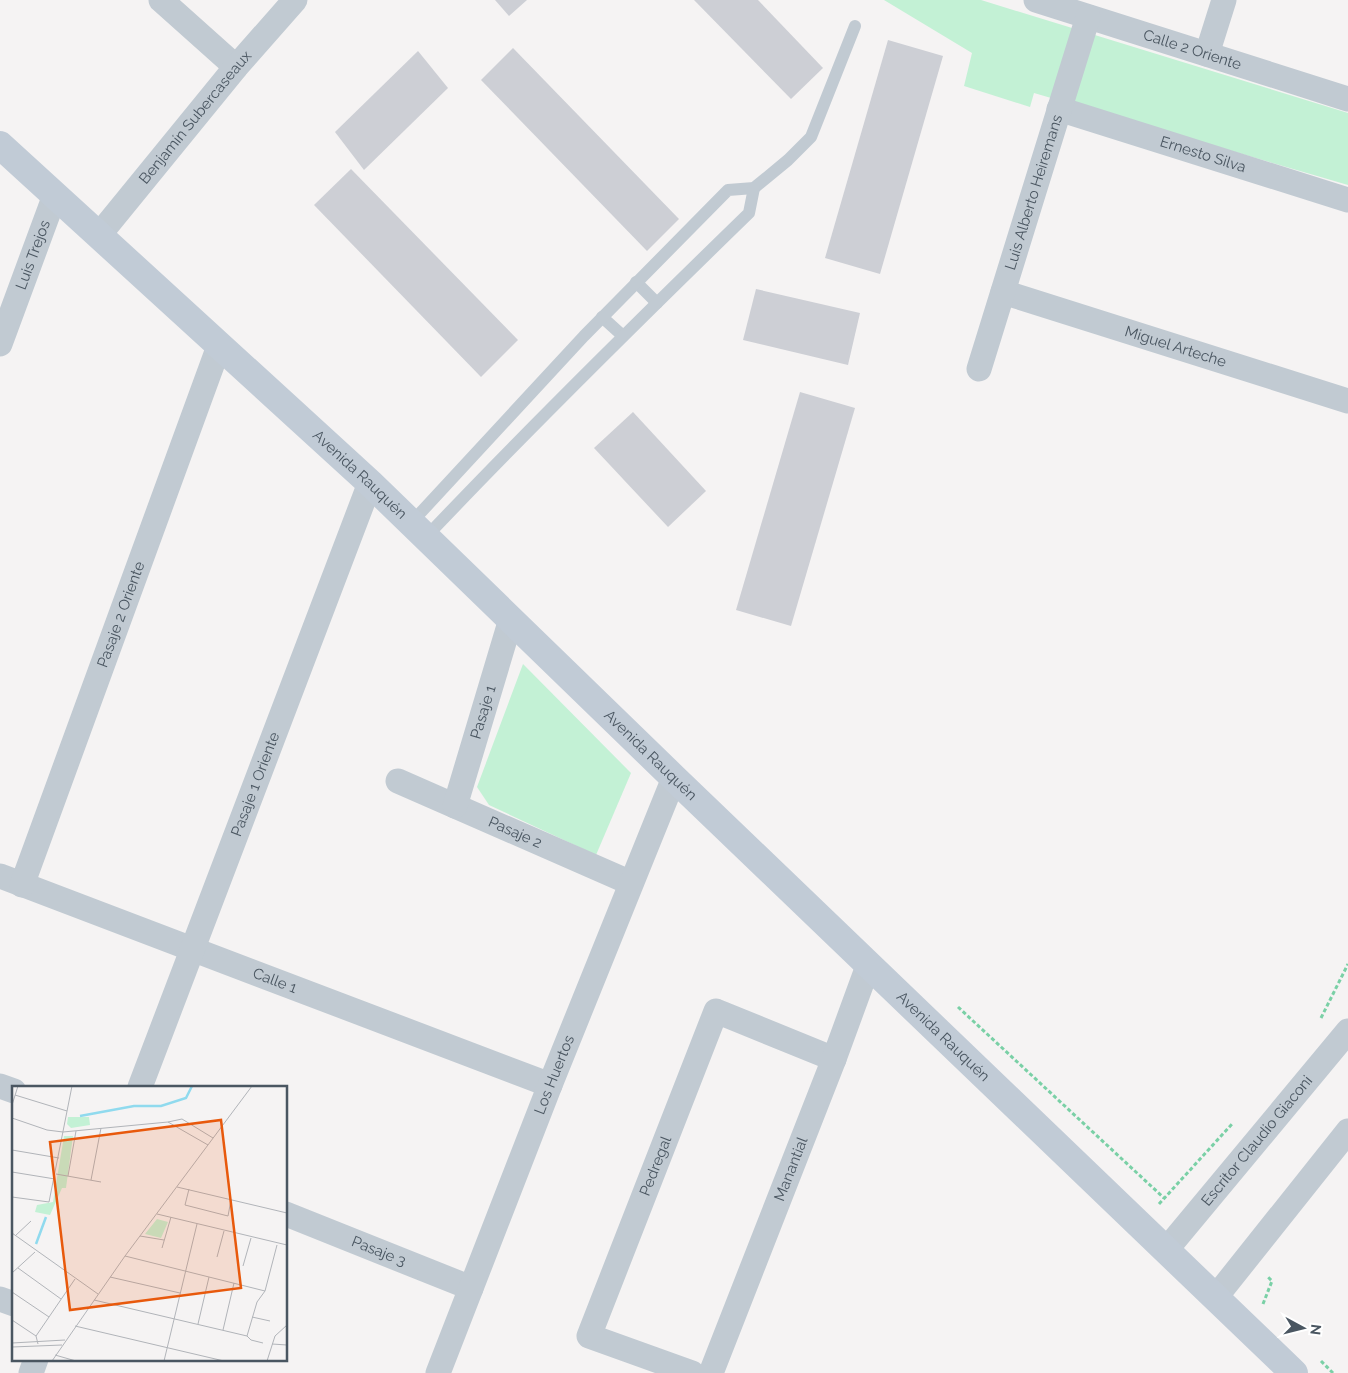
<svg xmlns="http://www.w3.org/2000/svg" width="1348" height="1373" font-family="Raleway,sans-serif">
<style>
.green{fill:#c3f1d5}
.building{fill:#cdcfd5}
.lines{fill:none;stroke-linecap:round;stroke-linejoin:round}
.path{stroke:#7ad0a6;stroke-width:3;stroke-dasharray:4 2.5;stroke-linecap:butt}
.lane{stroke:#c1cad2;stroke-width:12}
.street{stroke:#c1cad2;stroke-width:25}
.secondary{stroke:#c1cbd6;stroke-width:28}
.labels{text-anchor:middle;stroke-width:4.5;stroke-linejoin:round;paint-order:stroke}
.street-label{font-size:15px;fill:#4a5661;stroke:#fff}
.inset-river{fill:none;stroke:#90daee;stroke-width:2.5}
.inset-road{fill:none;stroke:#b1b4b9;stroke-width:1}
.view{fill:#e8590c;fill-opacity:0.15;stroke:#e8590c;stroke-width:2.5}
.inset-edge{fill:none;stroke:#4a5661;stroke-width:2.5}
</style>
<rect width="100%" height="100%" fill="#f5f3f3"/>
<g class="green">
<path d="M 884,0 L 981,0 L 1348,113 L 1348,185 L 1034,93 L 1030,107 L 964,86 L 972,53 Z"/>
<path d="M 523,664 L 631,773 L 596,855 L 489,805 L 477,787 Z"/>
</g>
<g class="building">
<path d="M 495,0 L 527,0 L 509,16 Z"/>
<path d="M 694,0 L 758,0 L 823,68 L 791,99 Z"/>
<path d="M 888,40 L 943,56 L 880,274 L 825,258 Z"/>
<path d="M 513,48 L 679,219 L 647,251 L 481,80 Z"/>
<path d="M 418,51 L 448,88 L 364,170 L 335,132 Z"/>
<path d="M 351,169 L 518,340 L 481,377 L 314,205 Z"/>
<path d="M 756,289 L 860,313 L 848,365 L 743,340 Z"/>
<path d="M 800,392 L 855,408 L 791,626 L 736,610 Z"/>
<path d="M 633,412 L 706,491 L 668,527 L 594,448 Z"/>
</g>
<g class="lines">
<g class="path">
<path d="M 958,1007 L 1164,1198"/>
<path d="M 1321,1018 L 1348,964"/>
<path d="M 1159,1204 L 1232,1124"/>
<path d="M 1263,1304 L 1272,1281 L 1268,1277"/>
<path d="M 1321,1361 L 1333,1373"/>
</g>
<g class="lane">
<path d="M 636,282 L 657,303"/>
<path d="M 602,317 L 623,336"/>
<path d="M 411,523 L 584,336 L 728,190 L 754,188 L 788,160 L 811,137 L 855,26"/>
<path d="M 426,537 C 531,426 640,319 749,213 L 754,188"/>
</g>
<g class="street">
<path d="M 161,0 L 236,67"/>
<path id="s1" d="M 1036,0 L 1348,99"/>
<path d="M 1207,54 L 1224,0"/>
<path id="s2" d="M 1059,109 L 1348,200"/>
<path id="s3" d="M 99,235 L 236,67 L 295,0"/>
<path id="s4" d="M 1003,292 L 1348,401"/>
<path id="s5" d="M 0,344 L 55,195"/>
<path id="s6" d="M 979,369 L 1088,17"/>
<path id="s7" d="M 398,781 L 631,883"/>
<path id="s8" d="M 455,806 L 511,619"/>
<path id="s9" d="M 0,876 L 550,1085"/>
<path id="s10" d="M 22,885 L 219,346"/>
<path d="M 0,1086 L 14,1091"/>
<path id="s11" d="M 140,1087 L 370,483"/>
<path id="s12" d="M 286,1214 L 471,1288"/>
<path id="s13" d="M 1166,1250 L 1348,1031"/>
<path d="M 1215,1298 L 1348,1131"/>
<path d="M 0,1299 L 14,1304"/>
<path d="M 31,1373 L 36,1359"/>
<path id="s14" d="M 438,1373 L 550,1085 L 674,778"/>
<path id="s15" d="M 692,1373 L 589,1336 L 716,1011 L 834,1059"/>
<path id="s16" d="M 711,1373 L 834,1059 L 868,966"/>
</g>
<path class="secondary" id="s17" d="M 0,145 L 370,483 L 674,778 L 1294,1373"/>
</g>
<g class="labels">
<g class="street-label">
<text dy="5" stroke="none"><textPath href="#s1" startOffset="164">Calle 2 Oriente</textPath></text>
<text dy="5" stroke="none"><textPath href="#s3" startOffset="152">Benjamín Subercaseaux</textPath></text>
<text dy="5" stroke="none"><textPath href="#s2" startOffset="151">Ernesto Silva</textPath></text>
<text dy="5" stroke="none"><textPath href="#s6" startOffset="185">Luis Alberto Heiremans</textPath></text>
<text dy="5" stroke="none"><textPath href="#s5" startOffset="95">Luis Trejos</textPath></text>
<text dy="5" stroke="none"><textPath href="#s4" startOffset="181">Miguel Arteche</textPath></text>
<text dy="5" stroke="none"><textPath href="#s17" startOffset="488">Avenida Rauquén</textPath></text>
<text dy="5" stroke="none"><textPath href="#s10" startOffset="288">Pasaje 2 Oriente</textPath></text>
<text dy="5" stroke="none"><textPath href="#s8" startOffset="98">Pasaje 1</textPath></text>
<text dy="5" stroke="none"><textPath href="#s17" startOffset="892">Avenida Rauquén</textPath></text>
<text dy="5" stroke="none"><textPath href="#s11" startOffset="324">Pasaje 1 Oriente</textPath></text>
<text dy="5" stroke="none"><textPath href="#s7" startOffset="128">Pasaje 2</textPath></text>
<text dy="5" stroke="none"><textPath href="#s9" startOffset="294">Calle 1</textPath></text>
<text dy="5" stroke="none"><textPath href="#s17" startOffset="1298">Avenida Rauquén</textPath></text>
<text dy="5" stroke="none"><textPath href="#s14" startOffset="320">Los Huertos</textPath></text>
<text dy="5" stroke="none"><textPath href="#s13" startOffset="142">Escritor Claudio Giaconi</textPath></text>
<text dy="5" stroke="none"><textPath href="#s15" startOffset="292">Pedregal</textPath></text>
<text dy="5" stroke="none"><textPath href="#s16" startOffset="219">Manantial</textPath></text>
<text dy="5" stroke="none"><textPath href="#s12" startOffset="100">Pasaje 3</textPath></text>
</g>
</g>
<g transform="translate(12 1086)">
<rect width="275" height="275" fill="#f5f3f3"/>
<path d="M 56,31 L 77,31 L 78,39 L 59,42 L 55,38 ZM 52,50 L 61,50 L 54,102 L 50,102 L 38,129 L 23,126 L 25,119 L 41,116 ZM 145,133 L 156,136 L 149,152 L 133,148 Z" fill="#c3f1d5"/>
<path class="inset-river" d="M 68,30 L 122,20 L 149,20 L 174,12 L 180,0M 24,158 L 34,131"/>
<path class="inset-road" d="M 3,9 L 55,25M 0,19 L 6,0M 0,32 L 35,44 L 51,46 L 156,36 L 196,59M 156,36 L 170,33 L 201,52M 0,64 L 47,72M 0,86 L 43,93M 44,88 L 89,96M 56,90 L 64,45M 79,94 L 89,42M 165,101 L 275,127M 177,103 L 173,119 L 216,130 L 219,114M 0,111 L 37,116 L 60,0M 145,128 L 275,159M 0,147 L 86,208M 3,150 L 19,135M 128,150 L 152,154M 150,162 L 159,131M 113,170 L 253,205M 205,171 L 212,145M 231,180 L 239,152M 6,182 L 49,213M 0,187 L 23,166M 98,191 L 168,207M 0,206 L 37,231M 82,214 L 235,250 L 239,254 L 251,257M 240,231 L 258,235M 0,234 L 24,250 L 26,258M 186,238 L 197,191M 63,240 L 212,275M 211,244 L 222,197M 24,250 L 63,193M 235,250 L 245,216 L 253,205 L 265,159M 0,257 L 53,254M 260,258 L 275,259M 0,261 L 50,259M 43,269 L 64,275M 40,275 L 113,170 L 240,0M 152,275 L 185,138M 255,275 L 263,250 L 275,239"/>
<path class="view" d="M 209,34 L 229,202 L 58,224 L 38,56 Z"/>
<rect width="275" height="275" class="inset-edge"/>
</g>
<g transform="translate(1303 1328) rotate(97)" stroke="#ffffff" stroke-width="4" paint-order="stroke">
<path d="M0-4L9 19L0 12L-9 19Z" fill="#4a5661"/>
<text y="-8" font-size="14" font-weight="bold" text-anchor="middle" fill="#4a5661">N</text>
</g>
</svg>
